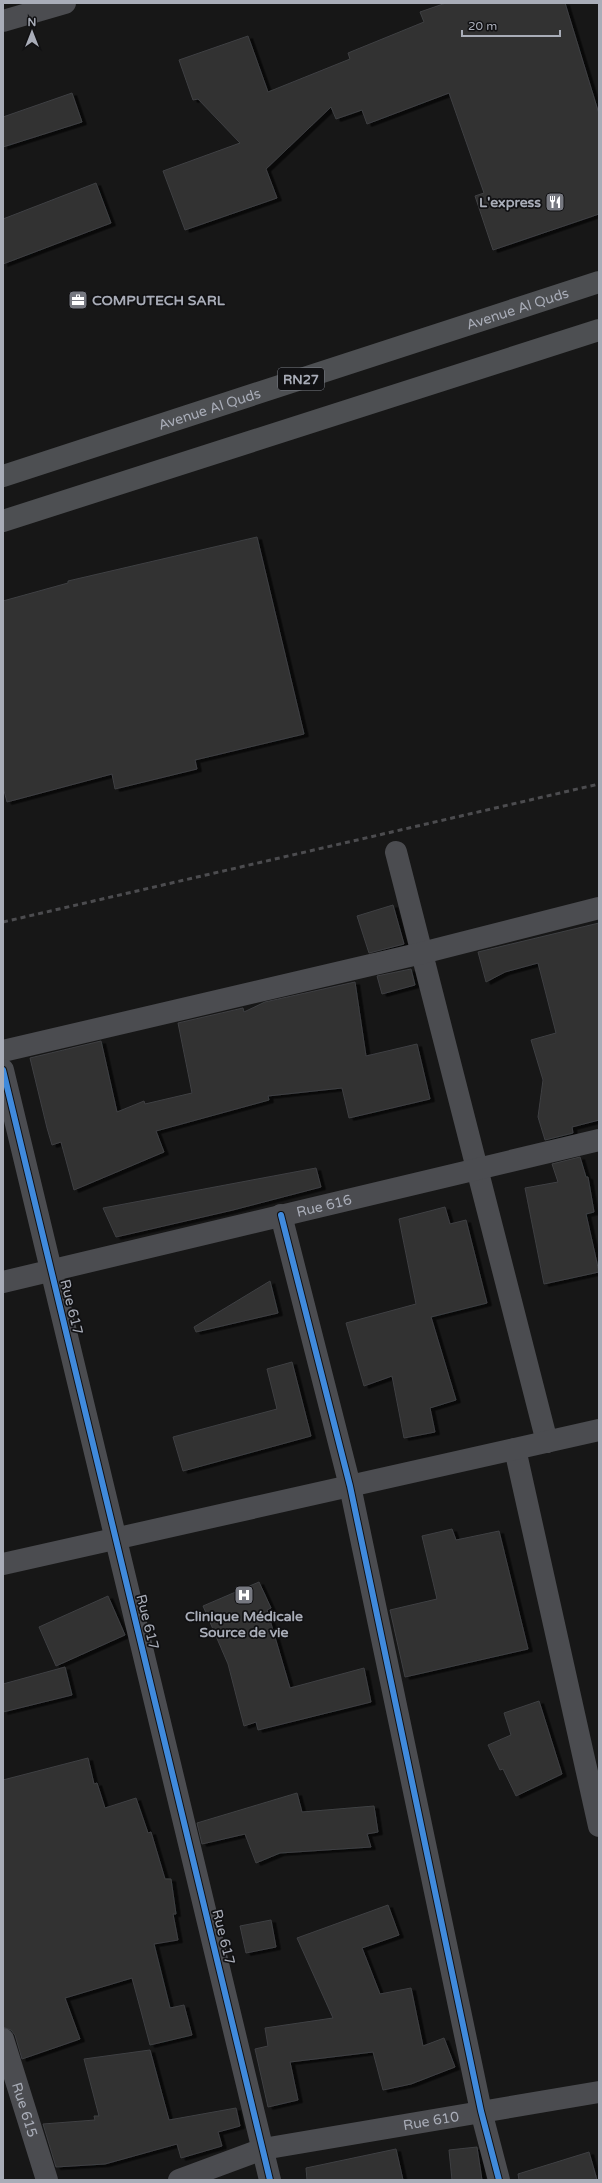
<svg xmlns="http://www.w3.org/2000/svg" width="602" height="2183" font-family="'Varela Round',sans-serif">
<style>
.building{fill:#303031;stroke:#3f4043;filter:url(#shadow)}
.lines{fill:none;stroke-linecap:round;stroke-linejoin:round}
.minor{stroke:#4b4c50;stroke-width:22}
.primary{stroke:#4d4f52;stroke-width:22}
.rail{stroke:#4c4c4f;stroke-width:3;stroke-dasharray:5 4;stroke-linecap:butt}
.cycleway-casing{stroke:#111113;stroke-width:8}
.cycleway{stroke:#408adc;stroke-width:6}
.labels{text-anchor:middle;stroke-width:3.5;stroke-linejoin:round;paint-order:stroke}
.shield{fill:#111113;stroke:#7b7e86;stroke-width:1}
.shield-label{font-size:13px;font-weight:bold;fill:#a9adb8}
.poi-label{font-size:14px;font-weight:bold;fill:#a9adb8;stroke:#111113;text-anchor:end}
.street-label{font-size:14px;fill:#a9adb8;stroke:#111113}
</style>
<defs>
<filter id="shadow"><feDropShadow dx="4.5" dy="2.5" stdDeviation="0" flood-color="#0009"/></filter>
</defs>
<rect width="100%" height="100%" fill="#171717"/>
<g class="building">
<path d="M 446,3 L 565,3 L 599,114 L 599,214 L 493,250 L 475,196 L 484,193 L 449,93 L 367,124 L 362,110 L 336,119 L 331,107 L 266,169 L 277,198 L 185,230 L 163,171 L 240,143 L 198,99 L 193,100 L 179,60 L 248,36 L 268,92 L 350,59 L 348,53 L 424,22 L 420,12 Z"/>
<path d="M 72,93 L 82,122 L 3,147 L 3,117 Z"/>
<path d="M 96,183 L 111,223 L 3,264 L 3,219 Z"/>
<path d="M 257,537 L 304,734 L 195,760 L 197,769 L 115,789 L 112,774 L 7,802 L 3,787 L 3,601 L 68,583 L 68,581 Z"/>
<path d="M 393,905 L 404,944 L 369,953 L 357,916 Z"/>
<path d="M 599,923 L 599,1120 L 572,1127 L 573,1133 L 545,1140 L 538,1117 L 543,1080 L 531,1040 L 556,1033 L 538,963 L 505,972 L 486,982 L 478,952 Z"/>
<path d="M 411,969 L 415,985 L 382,994 L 377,976 Z"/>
<path d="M 355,982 L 366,1056 L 417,1044 L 430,1099 L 349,1118 L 342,1088 L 268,1096 L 269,1100 L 156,1131 L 164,1152 L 74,1190 L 61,1142 L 52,1145 L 47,1128 L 30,1058 L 101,1041 L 117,1112 L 144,1101 L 145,1104 L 192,1093 L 178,1023 L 243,1008 L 244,1012 L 265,1002 Z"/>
<path d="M 580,1157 L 586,1177 L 588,1177 L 594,1212 L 586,1214 L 599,1272 L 544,1284 L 525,1188 L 558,1182 L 552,1164 Z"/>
<path d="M 316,1168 L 321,1187 L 233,1210 L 116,1237 L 103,1208 Z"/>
<path d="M 445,1207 L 450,1224 L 466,1220 L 487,1303 L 431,1317 L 456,1400 L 430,1408 L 435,1432 L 404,1438 L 392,1376 L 364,1386 L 346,1323 L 416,1304 L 399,1219 Z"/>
<path d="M 270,1281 L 278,1313 L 196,1332 L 194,1327 Z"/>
<path d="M 292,1362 L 311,1436 L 183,1471 L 173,1437 L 277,1409 L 267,1369 Z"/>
<path d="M 452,1529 L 456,1540 L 499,1531 L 528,1649 L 405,1677 L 390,1610 L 437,1599 L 422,1536 Z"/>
<path d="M 259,1582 L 271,1608 L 267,1610 L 290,1688 L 364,1668 L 371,1702 L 258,1730 L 256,1722 L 244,1726 L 228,1664 L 203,1606 Z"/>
<path d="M 108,1596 L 125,1635 L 56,1666 L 39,1627 Z"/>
<path d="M 65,1667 L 72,1695 L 3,1712 L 3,1684 Z"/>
<path d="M 539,1701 L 562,1774 L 516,1796 L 503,1769 L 500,1770 L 488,1745 L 511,1735 L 504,1713 Z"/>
<path d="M 88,1758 L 94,1784 L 97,1783 L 105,1808 L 136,1798 L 148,1833 L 151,1832 L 165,1879 L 171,1879 L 176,1914 L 173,1914 L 178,1940 L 154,1944 L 170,2008 L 184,2005 L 192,2035 L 150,2045 L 132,1978 L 65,1998 L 80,2039 L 22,2059 L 15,2035 L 11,2030 L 3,2027 L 3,1780 Z"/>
<path d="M 297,1793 L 302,1812 L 374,1806 L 378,1832 L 367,1834 L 371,1847 L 280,1853 L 256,1863 L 245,1834 L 202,1844 L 197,1823 Z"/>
<path d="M 388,1905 L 399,1935 L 362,1948 L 380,1994 L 411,1988 L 423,2046 L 444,2038 L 455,2067 L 411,2084 L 383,2090 L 373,2052 L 290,2062 L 298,2100 L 268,2107 L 255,2049 L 268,2046 L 265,2028 L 333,2018 L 297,1938 Z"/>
<path d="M 271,1920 L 276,1947 L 246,1953 L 240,1926 Z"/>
<path d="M 150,2050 L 169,2120 L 236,2108 L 240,2126 L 218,2132 L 222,2146 L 181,2158 L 177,2144 L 105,2164 L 56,2167 L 43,2124 L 95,2120 L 94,2116 L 99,2116 L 84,2059 Z"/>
<path d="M 477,2147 L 482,2180 L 452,2180 L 449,2150 Z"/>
<path d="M 396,2149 L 403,2180 L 307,2180 L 306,2168 Z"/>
<path d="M 589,2152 L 597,2180 L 519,2180 L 518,2174 Z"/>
</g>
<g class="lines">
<g class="minor">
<path d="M 3,21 L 65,3"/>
<path d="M 396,852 L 547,1442"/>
<path d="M 3,1051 L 422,953 L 599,908"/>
<path d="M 3,1070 L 270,2180"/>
<path d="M 281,1215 L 350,1486 L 481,2111 L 499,2180"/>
<path id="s1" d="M 3,1282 L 599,1140"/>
<path d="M 515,1449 L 599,1826"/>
<path d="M 3,1564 L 599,1430"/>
<path id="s2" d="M 3,2039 L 47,2180"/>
<path id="s3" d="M 179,2180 L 263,2149 L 599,2092"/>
</g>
<g class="primary">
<path id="s4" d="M 3,476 L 599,282"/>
<path d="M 3,521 L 599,330"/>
</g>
<path class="rail" d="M 3,922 L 599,784"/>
<defs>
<g id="cycleway">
<path d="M 3,1070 L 270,2180"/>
<path d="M 281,1215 L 350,1486 L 481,2111 L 499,2180"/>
</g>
</defs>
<use href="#cycleway" class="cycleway-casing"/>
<use href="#cycleway" class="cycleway"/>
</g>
<defs>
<symbol id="restaurant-square" viewBox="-11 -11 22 22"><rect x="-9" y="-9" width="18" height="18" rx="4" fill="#767880" stroke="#111113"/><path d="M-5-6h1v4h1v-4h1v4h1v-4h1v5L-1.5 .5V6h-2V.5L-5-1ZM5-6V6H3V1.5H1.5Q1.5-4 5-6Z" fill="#fff"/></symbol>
<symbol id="office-square" viewBox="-11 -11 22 22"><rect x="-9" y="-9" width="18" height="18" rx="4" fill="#767880" stroke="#111113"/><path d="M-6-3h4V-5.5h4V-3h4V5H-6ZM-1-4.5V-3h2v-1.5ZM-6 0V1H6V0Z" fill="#fff"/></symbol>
<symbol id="hospital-square" viewBox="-11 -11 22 22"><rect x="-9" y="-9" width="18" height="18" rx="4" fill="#767880" stroke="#111113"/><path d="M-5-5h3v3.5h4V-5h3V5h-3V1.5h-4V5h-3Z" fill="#fff"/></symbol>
</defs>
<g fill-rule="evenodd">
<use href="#restaurant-square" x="544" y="191" width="22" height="22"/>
<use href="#office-square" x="67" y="289" width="22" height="22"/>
<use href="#hospital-square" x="233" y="1584" width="22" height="22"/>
</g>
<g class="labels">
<rect class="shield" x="278" y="368" width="46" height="22" rx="3"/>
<g class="shield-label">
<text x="301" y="384">RN27</text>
</g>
<g class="poi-label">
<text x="541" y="207">L'express</text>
<text x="92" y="305" text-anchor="start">COMPUTECH SARL</text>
<text x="244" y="1621" text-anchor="middle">Clinique Médicale<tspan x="244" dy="16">Source de vie</tspan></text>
</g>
<g class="street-label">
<text dy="5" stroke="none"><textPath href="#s4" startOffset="541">Avenue Al Quds</textPath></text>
<text dy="5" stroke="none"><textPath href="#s4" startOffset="217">Avenue Al Quds</textPath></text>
<text dy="5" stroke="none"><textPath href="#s1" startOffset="330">Rue 616</textPath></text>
<text transform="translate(72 1307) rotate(76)" y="5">Rue 617</text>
<text transform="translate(148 1622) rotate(76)" y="5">Rue 617</text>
<text transform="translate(224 1937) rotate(76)" y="5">Rue 617</text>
<text dy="5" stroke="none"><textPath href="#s2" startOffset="74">Rue 615</textPath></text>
<text dy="5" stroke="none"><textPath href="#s3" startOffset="260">Rue 610</textPath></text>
</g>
</g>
<rect width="602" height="2183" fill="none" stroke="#a9adb8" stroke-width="8"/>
<g transform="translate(32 32)" stroke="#111113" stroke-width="3" paint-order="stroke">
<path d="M0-3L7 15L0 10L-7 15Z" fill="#a9adb8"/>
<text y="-6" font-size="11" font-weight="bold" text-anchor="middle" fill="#a9adb8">N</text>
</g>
<path d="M462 30v6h98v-6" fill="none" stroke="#a9adb8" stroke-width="2"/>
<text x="468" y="30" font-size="12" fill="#a9adb8" stroke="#111113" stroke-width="3" paint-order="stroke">20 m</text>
</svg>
